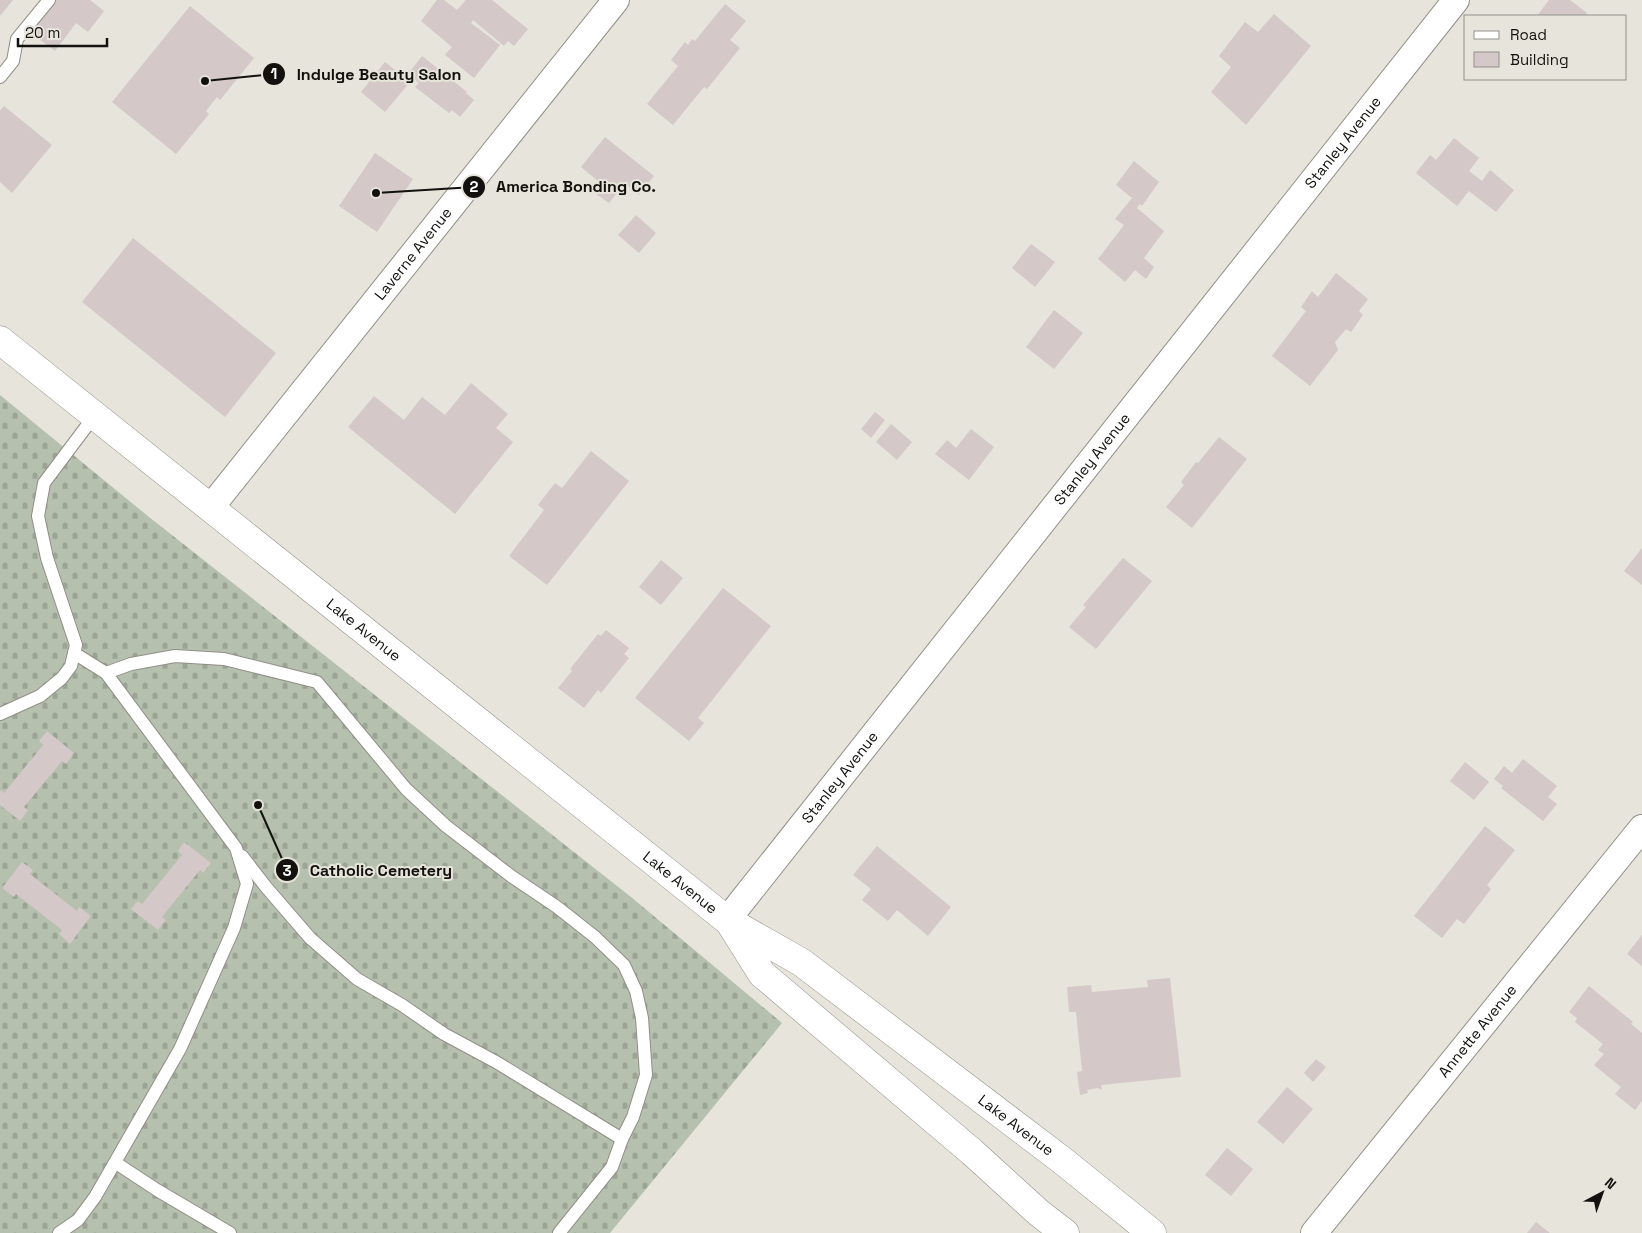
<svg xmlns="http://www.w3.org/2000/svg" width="1642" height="1233" font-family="'Space Grotesk',sans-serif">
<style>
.cemetery{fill:url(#cemetery-stones)}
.building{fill:#d4c8c8}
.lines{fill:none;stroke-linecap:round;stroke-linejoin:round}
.service-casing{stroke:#918e86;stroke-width:14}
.minor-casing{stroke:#918e86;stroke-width:28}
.secondary-casing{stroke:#918e86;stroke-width:29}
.service{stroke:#fff;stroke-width:12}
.minor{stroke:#fff;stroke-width:26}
.secondary{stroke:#fff;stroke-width:28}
.labels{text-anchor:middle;stroke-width:4;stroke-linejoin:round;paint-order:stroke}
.street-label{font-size:15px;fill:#12110e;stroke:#e7e4db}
.leader{fill:none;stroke:#12110e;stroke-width:2}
.callout-dot{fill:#12110e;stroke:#e7e4db;stroke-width:2}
.mark-label{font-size:15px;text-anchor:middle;font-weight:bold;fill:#fff}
.callout-label{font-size:16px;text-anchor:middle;font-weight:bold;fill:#12110e;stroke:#e7e4db;stroke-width:4;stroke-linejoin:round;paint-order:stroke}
</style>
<defs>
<pattern id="cemetery-stones" width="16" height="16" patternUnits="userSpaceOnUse" patternTransform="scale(1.25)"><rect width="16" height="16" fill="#b6c0af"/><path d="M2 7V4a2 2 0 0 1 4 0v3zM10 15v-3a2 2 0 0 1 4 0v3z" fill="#9ba495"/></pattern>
</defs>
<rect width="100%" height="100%" fill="#e7e4db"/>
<path class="cemetery" d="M 0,395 L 149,517 L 631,897 L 782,1023 L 610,1233 L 0,1233 Z"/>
<g class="building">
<path d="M 0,0 L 13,0 L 0,16 Z"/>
<path d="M 55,0 L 90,0 L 104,11 L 88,32 L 76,23 L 55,51 L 31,33 Z"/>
<path d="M 437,0 L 444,0 L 457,10 L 466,0 L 492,0 L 528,29 L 514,46 L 508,41 L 504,46 L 473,20 L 471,23 L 500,45 L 474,78 L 445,55 L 452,47 L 421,21 Z"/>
<path d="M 1549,0 L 1570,0 L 1587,13 L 1585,16 L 1537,16 Z"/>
<path d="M 725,4 L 746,21 L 730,40 L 740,48 L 707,89 L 704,87 L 673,125 L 647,104 L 678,66 L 671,60 L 685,42 L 688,45 L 692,39 L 695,41 Z"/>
<path d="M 190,6 L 254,58 L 220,100 L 217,97 L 206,111 L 209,114 L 176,154 L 112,102 Z"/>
<path d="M 1274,14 L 1311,46 L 1246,125 L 1211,92 L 1231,67 L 1219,56 L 1245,22 L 1258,32 Z"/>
<path d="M 422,56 L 467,92 L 466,93 L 474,100 L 460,117 L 452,110 L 449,113 L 415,87 L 419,83 L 408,74 Z"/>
<path d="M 385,62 L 410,82 L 385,112 L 361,92 Z"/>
<path d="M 4,106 L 52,145 L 12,193 L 0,182 L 0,111 Z"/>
<path d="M 605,137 L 654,176 L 639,195 L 625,183 L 609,203 L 596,194 L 603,185 L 581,167 Z"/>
<path d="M 1454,138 L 1479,158 L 1469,171 L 1482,181 L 1490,170 L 1514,190 L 1496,212 L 1469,191 L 1457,206 L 1416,173 L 1430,155 L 1436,160 Z"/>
<path d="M 375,153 L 413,179 L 377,232 L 339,206 Z"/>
<path d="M 1134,161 L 1159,182 L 1142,206 L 1140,204 L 1137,208 L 1164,231 L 1144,258 L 1154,267 L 1146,279 L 1135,270 L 1125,282 L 1098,259 L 1124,225 L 1115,219 L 1132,198 L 1116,185 Z"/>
<path d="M 636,215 L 656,233 L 639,253 L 618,235 Z"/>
<path d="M 133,238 L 276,353 L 225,417 L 82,302 Z"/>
<path d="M 1031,244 L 1055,262 L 1035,287 L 1012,268 Z"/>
<path d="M 1336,273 L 1368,299 L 1359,311 L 1363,315 L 1351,332 L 1346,329 L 1335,342 L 1338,350 L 1310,386 L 1272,356 L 1306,311 L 1301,307 L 1312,291 L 1318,297 Z"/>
<path d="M 1054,310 L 1083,333 L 1054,369 L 1026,347 Z"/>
<path d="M 471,383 L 508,414 L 496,428 L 513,442 L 455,514 L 348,427 L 374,396 L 404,420 L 422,397 L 445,415 Z"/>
<path d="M 875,412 L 885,420 L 871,438 L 861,429 Z"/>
<path d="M 891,424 L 912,442 L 897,460 L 876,442 Z"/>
<path d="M 971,429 L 994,447 L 969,480 L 935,454 L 947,440 L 956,448 Z"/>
<path d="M 1219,437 L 1247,459 L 1192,528 L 1166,507 L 1184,485 L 1181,482 L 1196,462 L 1198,463 Z"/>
<path d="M 591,451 L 629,481 L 547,585 L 509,556 L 544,510 L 538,505 L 555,483 L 562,488 Z"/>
<path d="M 1642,548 L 1642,585 L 1624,571 Z"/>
<path d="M 1123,558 L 1152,581 L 1096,649 L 1069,627 L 1086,607 L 1083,605 Z"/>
<path d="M 661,560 L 683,578 L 661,605 L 639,587 Z"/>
<path d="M 723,588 L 771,626 L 698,718 L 704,723 L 689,741 L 635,698 Z"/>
<path d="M 606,630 L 629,648 L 624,654 L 629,658 L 601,693 L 598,690 L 584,708 L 558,688 L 572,671 L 570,669 L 598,634 L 601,636 Z"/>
<path d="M 47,731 L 74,753 L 66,764 L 62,761 L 24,807 L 28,810 L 20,821 L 0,805 L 0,791 L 1,790 L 4,793 L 43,745 L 39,741 Z"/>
<path d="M 1523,759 L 1557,786 L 1548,797 L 1557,804 L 1543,821 L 1501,788 L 1503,786 L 1494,779 L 1504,766 L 1512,773 Z"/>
<path d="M 1465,762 L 1489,782 L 1474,800 L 1450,781 Z"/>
<path d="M 1485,826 L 1515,850 L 1487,885 L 1491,889 L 1464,924 L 1457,919 L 1442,938 L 1414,916 Z"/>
<path d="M 184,842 L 211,863 L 203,873 L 200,870 L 162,917 L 166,920 L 158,930 L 131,909 L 138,901 L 142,904 L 182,855 L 178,851 Z"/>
<path d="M 877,846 L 951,907 L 928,936 L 897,910 L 888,921 L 862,900 L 871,889 L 853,875 Z"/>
<path d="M 22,862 L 33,870 L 30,874 L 77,911 L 79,907 L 91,916 L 70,944 L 59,934 L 62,930 L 16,894 L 14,897 L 2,888 Z"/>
<path d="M 1642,935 L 1642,966 L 1627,954 Z"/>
<path d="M 1170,978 L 1181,1077 L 1101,1085 L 1102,1090 L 1098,1088 L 1087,1090 L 1088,1093 L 1080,1095 L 1077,1072 L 1082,1071 L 1076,1012 L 1069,1012 L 1067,987 L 1091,985 L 1092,992 L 1148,987 L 1147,980 Z"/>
<path d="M 1589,986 L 1633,1022 L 1631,1024 L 1642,1033 L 1642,1101 L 1635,1110 L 1615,1094 L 1621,1087 L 1594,1065 L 1604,1054 L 1598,1050 L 1603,1044 L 1575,1022 L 1577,1018 L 1569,1012 Z"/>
<path d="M 1316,1059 L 1326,1067 L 1313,1082 L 1304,1073 Z"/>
<path d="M 1287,1087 L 1313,1109 L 1283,1144 L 1257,1122 Z"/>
<path d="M 1227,1148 L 1253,1169 L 1231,1196 L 1205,1175 Z"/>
<path d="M 1536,1222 L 1550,1233 L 1527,1233 Z"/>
</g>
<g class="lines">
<defs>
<g id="service">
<path d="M 0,77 L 13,61 L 17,39 L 49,0"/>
<path d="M 74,653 L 106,673"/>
<path d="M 0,714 L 40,696 L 62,678 L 71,666 L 76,645 L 47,558 L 38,516 L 44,483 L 95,415"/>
<path d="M 242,856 L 266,887 L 310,938 L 357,979 L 402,1005 L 444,1034 L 496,1062 L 622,1139"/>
<path d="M 116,1163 L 157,1190 L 230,1233"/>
<path d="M 59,1233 L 78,1220 L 95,1197 L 180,1049 L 234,928 L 247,884 L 236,848 L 106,673 L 131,664 L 175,656 L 224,659 L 317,682 L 406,789 L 446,826 L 511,876 L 557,907 L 595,937 L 624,965 L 636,991 L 642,1018 L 646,1075 L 633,1117 L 622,1139 L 612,1167 L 559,1233"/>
</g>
<g id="minor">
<path id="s1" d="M 211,507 L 616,0"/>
<path id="s2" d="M 727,920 L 1456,0"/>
<path id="s3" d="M 1314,1233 L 1642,828"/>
</g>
<g id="secondary">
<path id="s4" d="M 0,340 L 727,920 L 801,962 L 1063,1161 L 1152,1233"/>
<path d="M 730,923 L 762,974 L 972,1152 L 1039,1213 L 1065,1233"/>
</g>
</defs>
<use href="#service" class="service-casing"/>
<use href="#minor" class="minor-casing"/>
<use href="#secondary" class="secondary-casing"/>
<use href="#service" class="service"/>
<use href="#minor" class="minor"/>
<use href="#secondary" class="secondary"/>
</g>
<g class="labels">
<g class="street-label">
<text dy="5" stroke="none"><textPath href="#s2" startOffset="992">Stanley Avenue</textPath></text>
<text dy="5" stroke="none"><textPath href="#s1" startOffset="324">Laverne Avenue</textPath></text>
<text dy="5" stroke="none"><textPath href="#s2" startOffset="588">Stanley Avenue</textPath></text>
<text dy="5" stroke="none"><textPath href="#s4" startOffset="465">Lake Avenue</textPath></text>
<text dy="5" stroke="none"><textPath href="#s2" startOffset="182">Stanley Avenue</textPath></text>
<text dy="5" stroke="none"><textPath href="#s4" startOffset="870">Lake Avenue</textPath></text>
<text dy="5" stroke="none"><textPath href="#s3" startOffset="260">Annette Avenue</textPath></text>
<text dy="5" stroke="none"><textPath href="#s4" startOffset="1285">Lake Avenue</textPath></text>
</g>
</g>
<path class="leader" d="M205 81L274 74M376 193L474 187M258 805L287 870"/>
<g class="callout-dot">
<circle cx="205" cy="81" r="5"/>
<circle cx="376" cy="193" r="5"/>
<circle cx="258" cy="805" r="5"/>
<circle cx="274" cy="74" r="12"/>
<circle cx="474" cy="187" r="12"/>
<circle cx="287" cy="870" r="12"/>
</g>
<g class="mark-label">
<text x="274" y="79">1</text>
<text x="474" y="192">2</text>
<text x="287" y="876">3</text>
</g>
<g class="callout-label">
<text x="379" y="80">Indulge Beauty Salon</text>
<text x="576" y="192">America Bonding Co.</text>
<text x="381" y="876">Catholic Cemetery</text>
</g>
<rect x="1464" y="15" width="162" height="65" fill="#e7e4db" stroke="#929089"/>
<rect x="1474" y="31" width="25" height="8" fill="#ffffff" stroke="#929089"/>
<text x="1510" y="40" font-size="15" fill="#12110e">Road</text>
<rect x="1474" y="52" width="25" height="15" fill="#d4c8c8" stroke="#929089"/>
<text x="1510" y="65" font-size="15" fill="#12110e">Building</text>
<g transform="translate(1602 1193) rotate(41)" stroke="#e7e4db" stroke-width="4" paint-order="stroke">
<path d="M0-4L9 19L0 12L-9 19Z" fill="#12110e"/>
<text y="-8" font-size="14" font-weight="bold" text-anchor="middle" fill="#12110e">N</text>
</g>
<path d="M18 38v8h89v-8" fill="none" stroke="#12110e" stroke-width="2.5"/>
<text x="25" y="38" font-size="15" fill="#12110e" stroke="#e7e4db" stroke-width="4" paint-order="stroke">20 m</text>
</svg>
